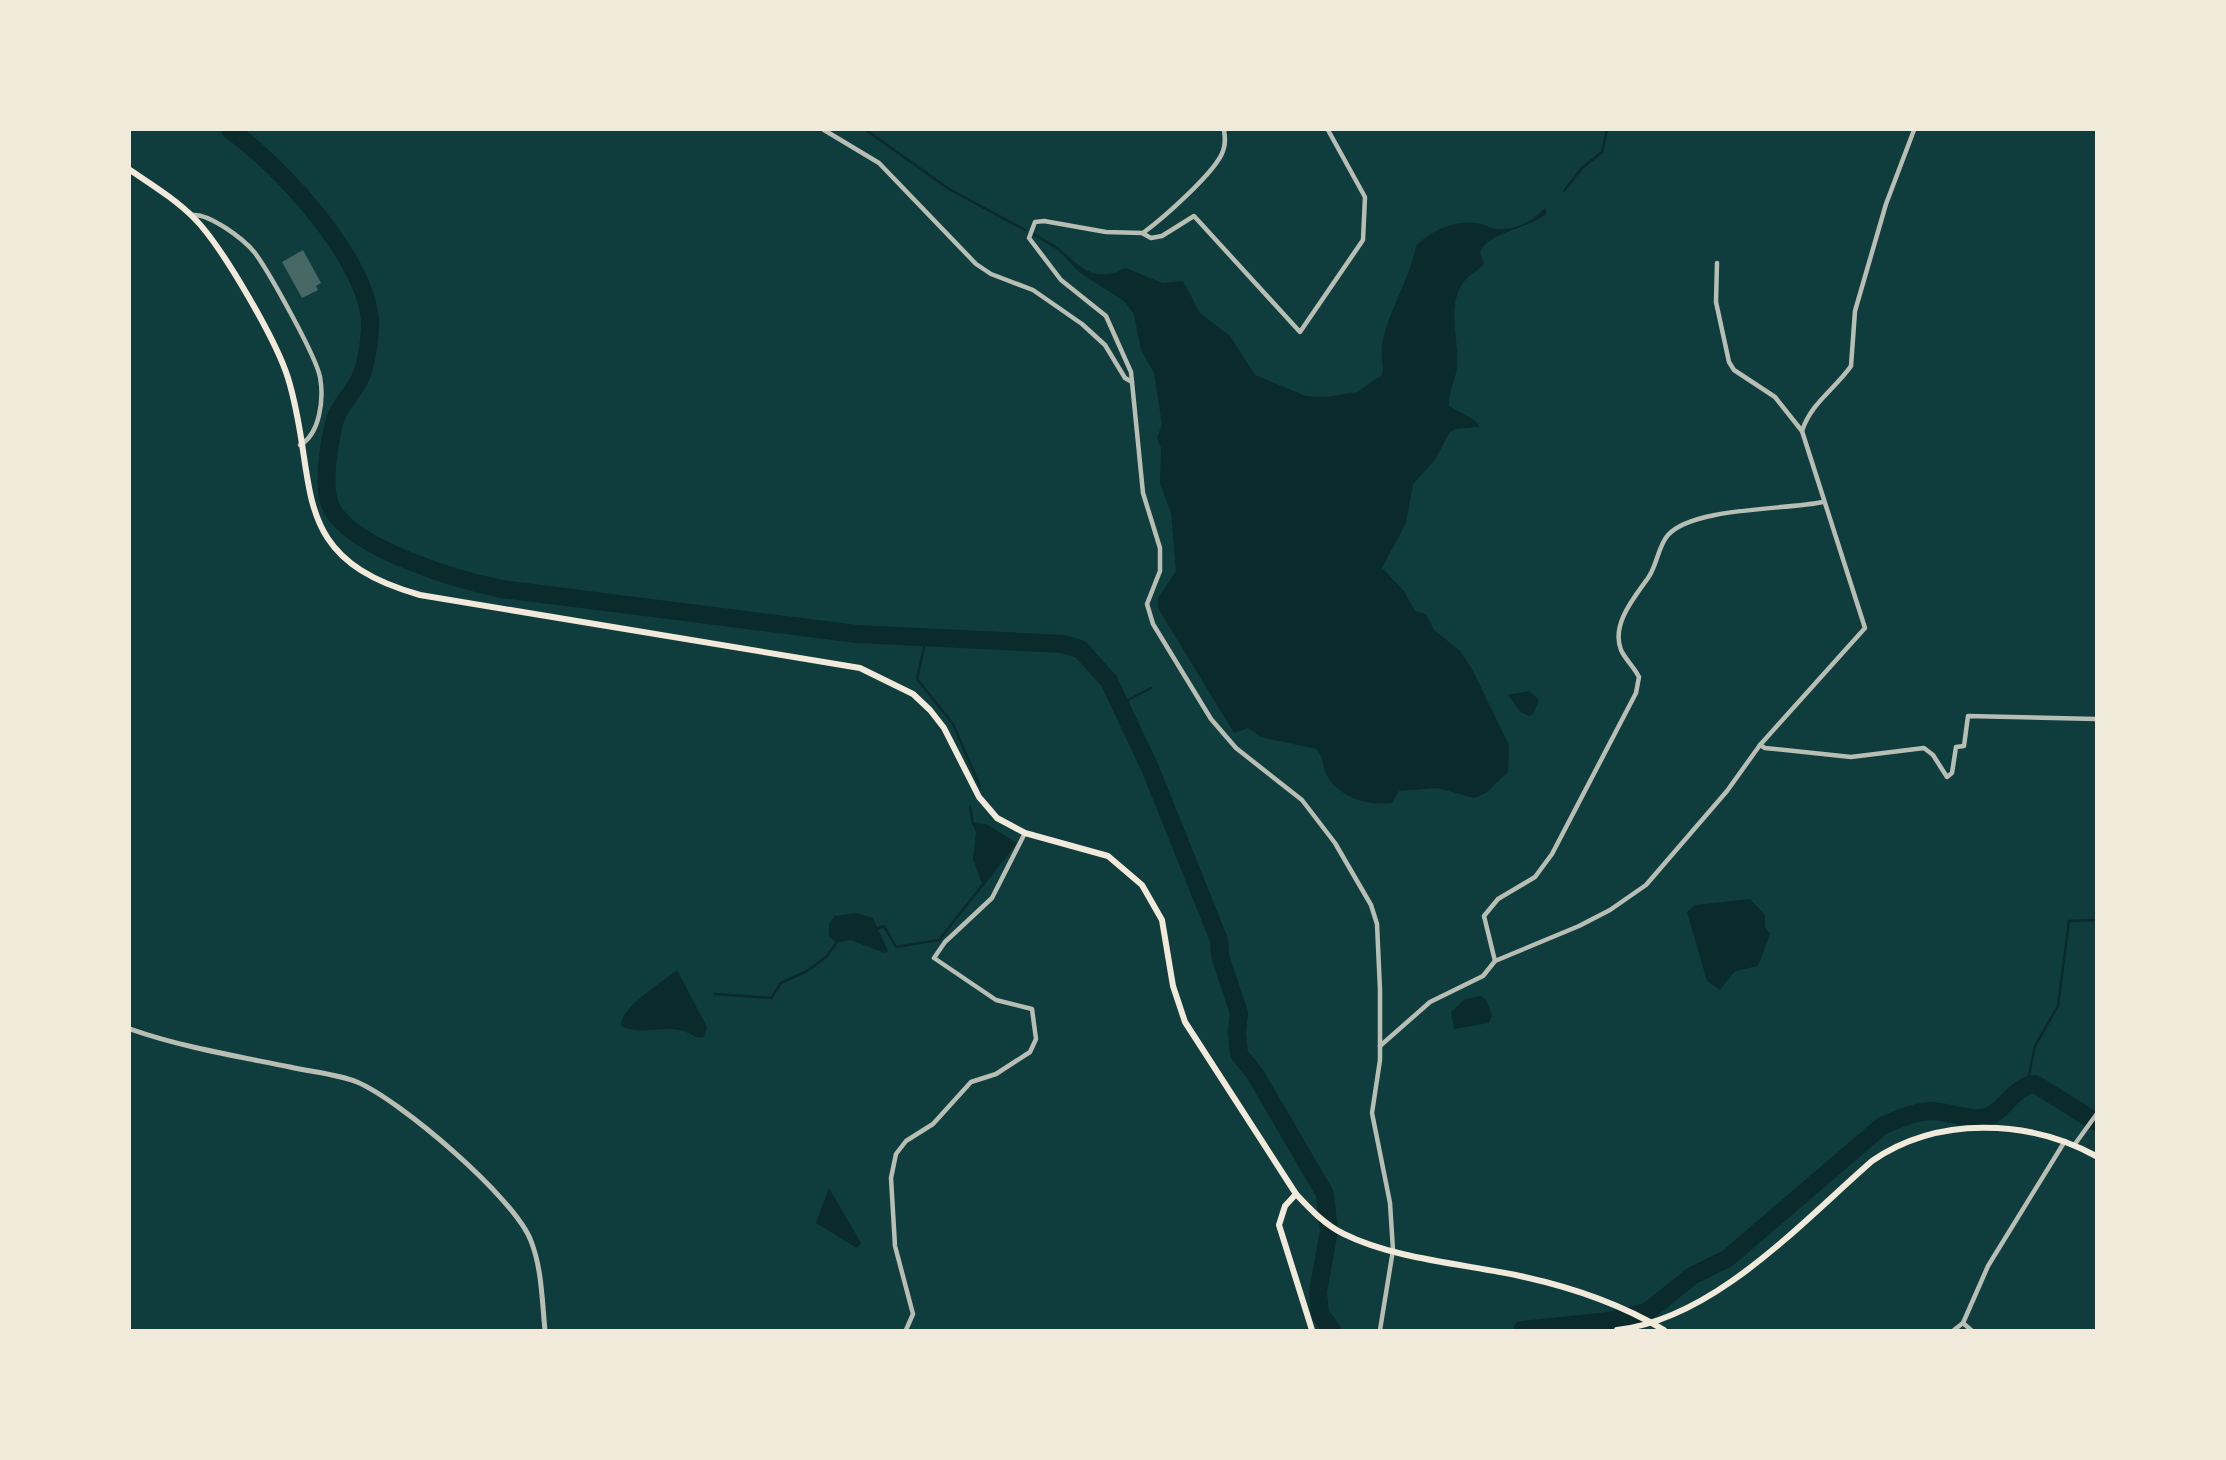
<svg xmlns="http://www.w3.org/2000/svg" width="2226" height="1460" font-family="Poppins,sans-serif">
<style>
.water{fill:#0a2a2b}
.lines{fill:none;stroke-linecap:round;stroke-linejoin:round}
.stream{stroke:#0a2a2b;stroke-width:2.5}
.river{stroke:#0a2a2b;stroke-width:18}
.building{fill:#486865}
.minor{stroke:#b8beb3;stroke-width:4.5}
.tertiary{stroke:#b8beb3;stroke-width:5}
.secondary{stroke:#f1e9da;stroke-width:6}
</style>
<rect width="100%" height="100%" fill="#0f3d3e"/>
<g class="water">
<path d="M 1545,208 L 1547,213 C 1529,229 1488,232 1480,252 L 1484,264 C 1479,270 1472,273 1467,278 C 1444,302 1460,340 1457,368 C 1455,382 1448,392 1449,406 L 1473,419 L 1480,427 L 1455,429 L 1449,433 L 1435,460 L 1413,484 L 1406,523 L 1382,568 L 1404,591 L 1415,611 L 1426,614 L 1434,630 L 1460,651 L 1472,669 L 1509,745 L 1508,772 L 1486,793 L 1474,798 L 1438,788 L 1399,791 L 1392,803 C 1368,806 1339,798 1326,774 C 1322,765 1324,757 1316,749 L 1261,737 L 1248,728 L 1234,733 L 1158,608 L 1158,598 L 1176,571 L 1171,513 L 1160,483 L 1161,448 L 1157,438 L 1162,424 L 1154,373 L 1141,350 L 1134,314 L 1124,301 L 1080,273 L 1050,241 C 1077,262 1090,286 1126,268 L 1162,283 L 1183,281 L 1200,313 L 1230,336 L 1255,375 L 1306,396 L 1327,397 L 1357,392 L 1382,375 C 1385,366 1379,354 1383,338 C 1392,306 1409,279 1416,246 C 1431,230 1459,218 1481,224 C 1486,225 1491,229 1496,229 C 1515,231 1534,220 1545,208 Z"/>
<path d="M 1529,691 L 1539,700 L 1533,714 L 1529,716 L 1521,712 L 1508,695 Z"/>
<path d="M 972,823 L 986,824 L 1017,843 L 983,887 L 973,859 L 976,832 Z"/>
<path d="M 1750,899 L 1765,915 L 1765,927 L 1770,934 L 1758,966 L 1735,971 L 1720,990 L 1707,981 L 1687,912 L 1695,905 Z"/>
<path d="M 857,913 L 873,918 L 888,951 L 885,953 L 850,940 L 836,943 L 829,936 L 829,924 L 834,916 Z"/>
<path d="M 677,970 L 707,1027 L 704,1037 C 694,1039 691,1033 683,1031 C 662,1025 642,1036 621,1026 C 620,1007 662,983 677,970 Z"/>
<path d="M 1481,996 L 1486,1000 L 1492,1015 L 1489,1023 L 1454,1029 L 1451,1012 L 1465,999 Z"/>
<path d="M 829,1188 L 861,1243 L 857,1248 L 816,1223 Z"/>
</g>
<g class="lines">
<g class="stream">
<path d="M 866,130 L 949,189 L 1025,230"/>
<path d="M 1564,191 L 1582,168 L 1602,152 L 1607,130"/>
<path d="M 1034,234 L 1058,249"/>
<path d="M 926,638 L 917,679 L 953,724 L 980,786"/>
<path d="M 1120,704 L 1151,688"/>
<path d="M 970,807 L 973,824"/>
<path d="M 876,929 L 884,926 L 896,947 L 939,940 L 984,883"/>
<path d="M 715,994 L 771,998 L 781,983 L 807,971 L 826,957 L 838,941"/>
<path d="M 2027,1085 L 2035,1046 L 2058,1006 L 2069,921 L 2096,920"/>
</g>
<g class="river">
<path d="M 230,130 C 279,164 373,265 370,328 C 369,344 366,370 357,384 C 350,396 339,406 335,420 C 329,442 321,489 332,509 C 355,550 458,580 502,589 L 857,634 L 1063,644 L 1080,649 L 1109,681 L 1150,768 L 1219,940 L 1220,956 L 1239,1013 L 1237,1032 L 1239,1054 L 1255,1074 L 1325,1194 L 1329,1231 L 1318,1292 L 1320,1314 L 1332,1330"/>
<path d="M 1522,1330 L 1609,1321 L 1647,1312 L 1692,1276 L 1728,1258 L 1882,1126 C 1899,1119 1914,1111 1933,1111 C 1949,1112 1966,1119 1982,1118 C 2004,1115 2012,1086 2035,1084 L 2096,1122"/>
</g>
</g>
<path class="building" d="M 303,250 L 321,283 L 316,286 L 318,290 L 302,298 L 282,262 Z"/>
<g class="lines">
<g class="minor">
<path d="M 824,130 L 879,163 L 976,264 L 991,274 L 1033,290 L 1082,324 L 1105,345 L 1125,378 L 1132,382"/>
<path d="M 1328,130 L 1365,197 L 1363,240 L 1300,332 L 1194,216 L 1162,236 L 1151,238 L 1142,233 L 1106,232 L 1044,221 L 1035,222 L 1029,238 L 1061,280 L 1106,316 L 1131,372 L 1143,493 L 1160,548 L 1160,571 L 1147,604 L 1153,624 L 1211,719 L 1236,748 L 1302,800 L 1335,843 L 1371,905 L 1377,924 L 1380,990 L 1380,1060 L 1372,1113 L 1390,1203 L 1393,1250 L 1380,1330"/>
<path d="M 192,215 C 209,213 244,239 255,253 C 269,272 316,356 320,377 C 324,399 320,434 300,445"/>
<path d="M 1143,233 C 1162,219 1216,172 1223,151 C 1226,143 1225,137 1224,130"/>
<path d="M 1717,263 L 1716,302 L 1729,362 L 1734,370 L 1775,397 L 1802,431"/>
<path d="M 1760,745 L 1765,748 L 1851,757 L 1924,748 L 1933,755 L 1947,777 L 1952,773 L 1956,747 L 1964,746 L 1968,716 L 2096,719"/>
<path d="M 1495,961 L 1484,916 L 1498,899 L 1535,877 L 1552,854 L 1636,693 L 1639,677 C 1634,667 1625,659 1621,650 C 1611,624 1634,598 1648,578 C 1657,566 1658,546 1668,535 C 1693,507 1786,510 1823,502"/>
<path d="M 1380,1046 L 1430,1002 L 1483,976 L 1495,961 L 1579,926 L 1610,910 L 1646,885 L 1727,791 L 1760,745 L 1865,628 L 1802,431 C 1811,403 1835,389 1851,366 L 1855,311 L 1886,204 L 1914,130"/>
<path d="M 2075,1144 L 2096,1115"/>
<path d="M 906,1330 L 913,1314 L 895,1246 L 891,1178 L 896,1154 L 906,1141 L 933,1124 L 971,1082 L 996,1074 L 1030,1052 L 1036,1039 L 1032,1009 L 996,1000 L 934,958 L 945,942 L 992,898 L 1025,833"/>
<path d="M 1954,1330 L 1963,1323"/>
<path d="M 1971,1330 L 1963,1323 L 1988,1266 L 2065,1141"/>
</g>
<path class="tertiary" d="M 130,1029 C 181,1047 236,1056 290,1067 C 311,1072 337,1074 357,1082 C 400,1100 515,1198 531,1241 C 542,1269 542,1301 545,1330"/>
<g class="secondary">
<path d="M 130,170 C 152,185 175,199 194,218 C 222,246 276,340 288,378 C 320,482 284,557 420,595 L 860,668 L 913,694 L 930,710 L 944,728 L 979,797 L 997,818 L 1025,833 L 1108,856 L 1142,885 L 1162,920 L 1173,986 L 1185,1022 L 1296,1194 C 1310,1209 1325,1225 1344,1234 C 1394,1259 1465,1264 1520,1276 C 1571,1287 1619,1303 1664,1330"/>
<path d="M 1296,1194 L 1285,1206 L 1279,1225 L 1312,1330"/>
<path d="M 1617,1330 C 1714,1319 1801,1223 1872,1161 C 1937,1116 2028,1119 2096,1156"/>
</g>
</g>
<rect width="2226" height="1460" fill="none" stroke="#f1e9da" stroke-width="262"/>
</svg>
